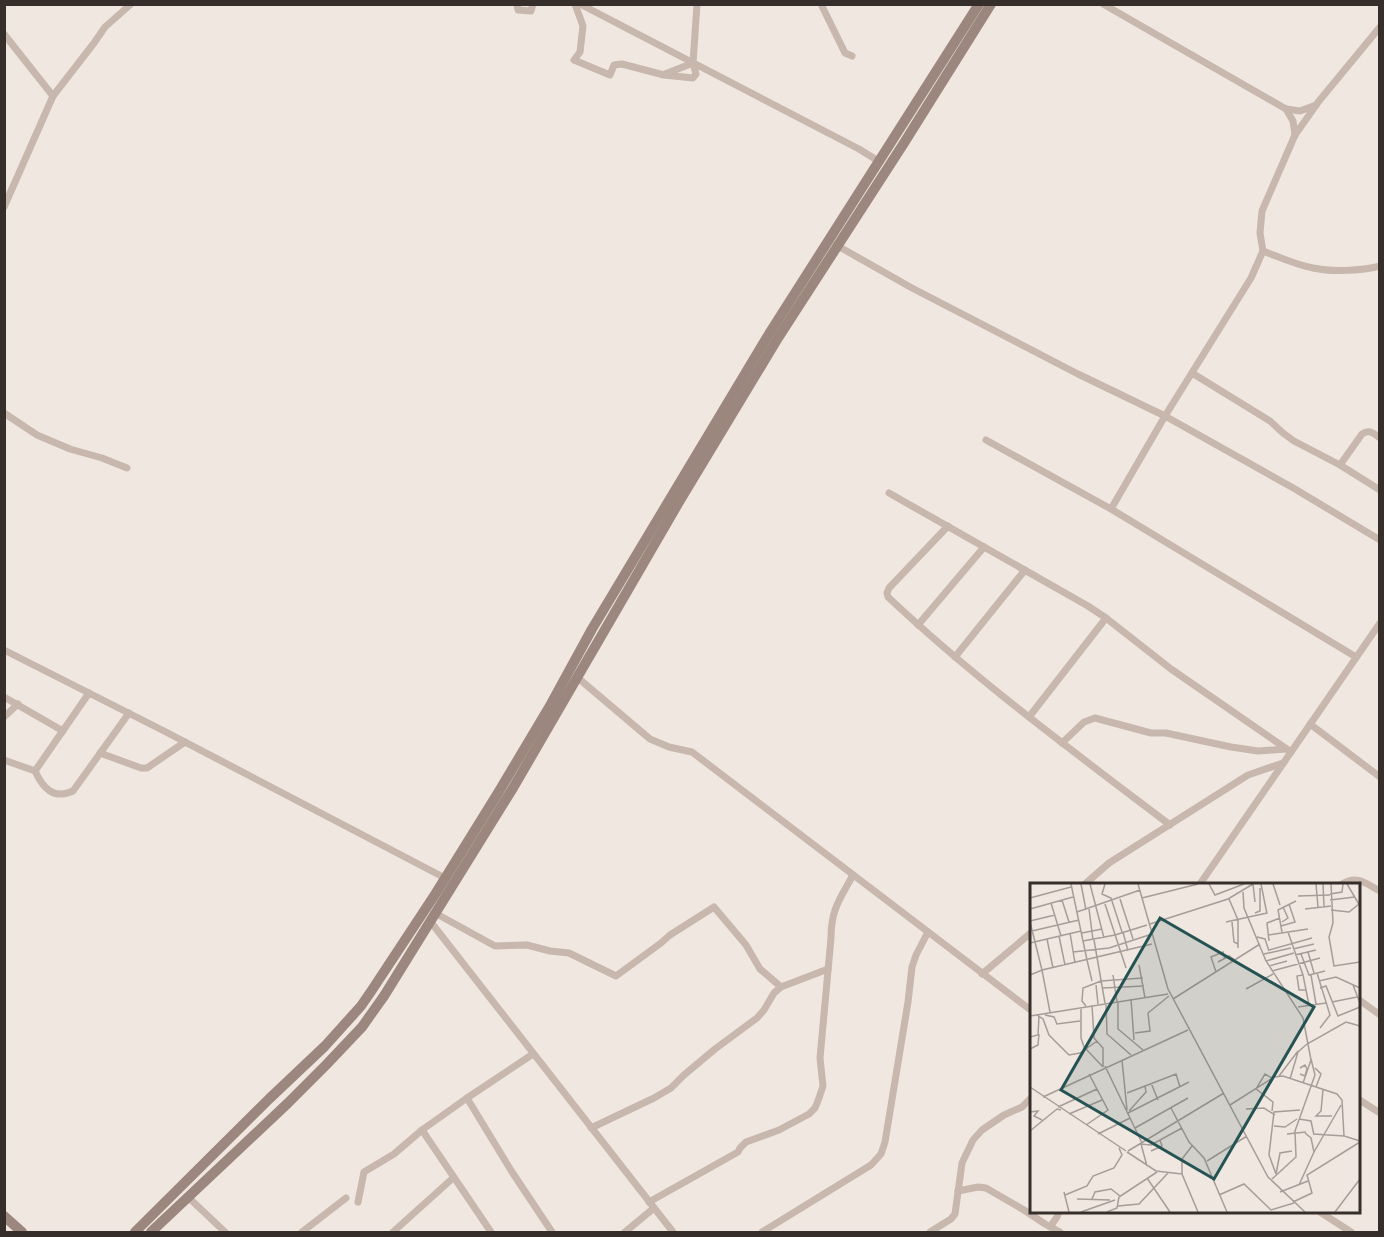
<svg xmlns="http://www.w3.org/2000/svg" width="1384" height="1237" font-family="'Work Sans',sans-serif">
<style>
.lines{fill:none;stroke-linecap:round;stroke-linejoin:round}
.street{stroke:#c7b7ad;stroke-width:7}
.secondary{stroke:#9b877e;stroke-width:10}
.inset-road{fill:none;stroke:#a69d98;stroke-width:1.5}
.view{fill:#255353;fill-opacity:0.15;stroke:#255353;stroke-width:3}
.inset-edge{fill:none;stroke:#362e2b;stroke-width:3}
</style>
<rect width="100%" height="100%" fill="#f0e7e0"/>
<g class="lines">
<g class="street">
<path d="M 517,4 L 518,10 L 531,11 L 533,4"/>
<path d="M 575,4 L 583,26 L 580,52 L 574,60 L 610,75 L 614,65 L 622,64 L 664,75 L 693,78 L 696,74 L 693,63 L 697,4"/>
<path d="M 580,4 L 859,149 L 880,162"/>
<path d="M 821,4 L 845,53 L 852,56"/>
<path d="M 1103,4 L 1286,109 L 1300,111 L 1316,105"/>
<path d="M 4,34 L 53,96"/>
<path d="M 665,74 L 693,63"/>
<path d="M 1286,109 L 1293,121 L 1295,135"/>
<path d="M 4,207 L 53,96 L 94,43 L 105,27 L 131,4"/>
<path d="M 836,245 L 912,288 L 1078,374 L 1165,416 L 1295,489 L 1380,540"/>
<path d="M 1263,251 C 1279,257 1296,265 1313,268 C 1332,272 1361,271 1380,266"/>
<path d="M 1192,373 L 1270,421 L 1283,433 L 1294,441 L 1340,465 L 1380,490"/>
<path d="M 4,413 L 37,435 L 70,449 L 102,458 L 127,468"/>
<path d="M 986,440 L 1111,509 L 1356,657"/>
<path d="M 1340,465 L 1362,434 C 1369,429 1373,433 1380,438"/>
<path d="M 889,493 L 1088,606 L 1106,618 L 1171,669 L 1291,752"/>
<path d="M 1111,509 L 1165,416 L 1251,278 L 1263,251 L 1260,233 L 1262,211 L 1295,135 L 1319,101 L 1380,27"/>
<path d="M 948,526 L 889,588 L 887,593 L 888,597 C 976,680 1074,752 1170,825"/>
<path d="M 918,625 L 984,547"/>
<path d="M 4,650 L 164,731 L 445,878"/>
<path d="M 955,657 L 1025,570"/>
<path d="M 578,678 L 650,739 L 669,747 L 692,752 L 1032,1011"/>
<path d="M 4,697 L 63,731"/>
<path d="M 4,717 L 18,704"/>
<path d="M 1029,717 L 1106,618"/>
<path d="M 1310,724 L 1380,777"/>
<path d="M 1062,743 L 1084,722 L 1095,718 L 1151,733 L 1166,733 L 1231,747 L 1258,751 L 1286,749"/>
<path d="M 100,753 L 141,768 L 147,768 L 185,742"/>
<path d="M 4,760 L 35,771 C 43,788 53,800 73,791 L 129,713"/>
<path d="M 35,771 L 89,693"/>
<path d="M 1085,884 L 1109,863 L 1248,775 L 1283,763"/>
<path d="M 1200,884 L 1380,623"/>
<path d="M 1342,884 C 1358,875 1365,883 1380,891"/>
<path d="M 435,913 L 495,946 L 527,945 L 550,951 L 569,953 L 616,976 L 661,943 L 670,935 L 714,907 L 746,945 L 760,969 L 781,987"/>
<path d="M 430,921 L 673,1232"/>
<path d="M 982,974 L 1032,932"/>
<path d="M 1358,999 L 1380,1015"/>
<path d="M 467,1098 L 512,1172 L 552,1232"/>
<path d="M 1358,1099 L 1380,1113"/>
<path d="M 591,1128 L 654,1098 L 671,1088 L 684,1075 L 715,1049 L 757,1018 L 764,1010 L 774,993 L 781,987 L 828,969"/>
<path d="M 422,1130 L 491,1232"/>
<path d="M 958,1191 L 978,1187 L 986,1188 L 1024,1210 L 1045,1224 L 1060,1232"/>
<path d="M 188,1197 L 225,1232"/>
<path d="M 358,1202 L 364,1172 L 394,1154 L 422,1130 L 467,1098 L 533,1054"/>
<path d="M 649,1202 L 738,1152 L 740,1148 L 746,1142 L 779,1130 L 809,1114 L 815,1108 L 819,1098 L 823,1086 L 820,1058 L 831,938 C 831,909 840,899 853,875"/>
<path d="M 1320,1212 L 1351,1232"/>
<path d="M 1050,1227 L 1057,1217 L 1059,1212"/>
<path d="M 302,1232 L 346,1198"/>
<path d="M 393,1232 L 453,1178"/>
<path d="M 625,1232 L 654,1208"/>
<path d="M 762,1232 L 871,1165 L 881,1154 L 885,1142 L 908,1002 L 912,967 L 916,955 L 928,932"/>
<path d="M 930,1232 L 951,1219 L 955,1214 L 962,1163 L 973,1140 L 982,1130 L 1004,1115 L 1022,1107 L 1032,1097"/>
</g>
<g class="secondary">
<path d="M 4,1216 L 22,1232"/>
<path d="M 135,1232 L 269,1099 L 325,1046 L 361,1006 L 372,990 L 436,893 L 498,793 L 551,704 L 592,629 L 769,334 L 979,4"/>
<path d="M 151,1232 L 288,1103 L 326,1065 L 362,1027 L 384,996 L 513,788 L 679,502 L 778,338 L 904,143 L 991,4"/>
</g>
</g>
<g transform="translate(1030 883)">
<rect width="330" height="330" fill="#f0e7e0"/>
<path class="inset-road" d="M 41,1 L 57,77M 51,1 L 56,27M 60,1 L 66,24M 75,1 L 72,11 L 81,15 L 92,49M 108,1 L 138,106 L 238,294 L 275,329M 179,1 L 185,12 L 214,1M 223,1 L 225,19M 231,1 L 237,31M 243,1 L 250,22M 286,1 L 288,24M 293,1 L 294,24M 301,1 L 303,40 L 299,54 L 304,83 L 330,79M 317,1 L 330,23M 213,9 L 214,25 L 236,78 L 273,135 L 281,177 L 273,200M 300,11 L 312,9 L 313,1M 268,13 L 300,12M 0,15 L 41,4M 112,15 L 168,1M 90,16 L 103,56M 199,16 L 208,37 L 208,65M 32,17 L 39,39M 300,17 L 325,14M 21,20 L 31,53M 75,21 L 96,85M 66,24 L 74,55M 0,26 L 43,14M 59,26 L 63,57M 275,26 L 301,23M 301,27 L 319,29 L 329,21M 47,29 L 110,7M 225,30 L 230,28 L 230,5M 0,38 L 25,32M 0,39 L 12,87 L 122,61M 196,39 L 237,30M 202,39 L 204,59 L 208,61M 252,39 L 258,35 L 253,24M 120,41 L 198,16 L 223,1M 251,43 L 265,39 L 259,21M 2,48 L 49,37M 93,49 L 98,68M 252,49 L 248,27 L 266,18M 258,49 L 273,92 L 267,93 L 269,107 L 276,107M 40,50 L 45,80M 52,50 L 72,46M 85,52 L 117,42M 238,52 L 278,46M 29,53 L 35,82M 227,54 L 235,56 L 239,68M 17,56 L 23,85M 64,57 L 75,120M 53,58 L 85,52M 239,58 L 237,40 L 250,35M 0,60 L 51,48M 263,66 L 284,61M 239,67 L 282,55M 43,69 L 79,65 L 119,52M 278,69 L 284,90M 234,71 L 261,65M 271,71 L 279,92 L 295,88M 265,72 L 286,67M 57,77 L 62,98M 236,78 L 264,70M 188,79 L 199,73 L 205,77M 109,82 L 115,115M 239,83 L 257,78M 242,88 L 290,75M 186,89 L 181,74 L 193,69 L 195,76M 287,90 L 300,132 L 290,145M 0,92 L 12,87 L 20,129M 83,92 L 87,119M 273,92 L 279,122M 281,92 L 286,121M 289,98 L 306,94 L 330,105M 66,102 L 68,121M 323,102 L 330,120M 72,105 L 114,103M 290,105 L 296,103 L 308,133 L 330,124M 216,106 L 243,91M 101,116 L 104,157M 143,116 L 230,61M 88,118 L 88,146 L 113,167M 302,119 L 327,114M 76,120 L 77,151 L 101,172M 62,122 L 64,155 L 73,165 L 73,184M 56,123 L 52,118 L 53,105 L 71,98 L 113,95M 268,124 L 296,120M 51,125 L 51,155 L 55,167M 7,132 L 13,136 L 19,152 L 39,172 L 50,170 L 67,158M 15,132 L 24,134 L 27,141 L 50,138M 0,133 L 138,111M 105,150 L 120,148 L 118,130 L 139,113M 0,154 L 8,152 L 9,133M 0,166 L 8,162 L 9,151M 56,166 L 73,184M 92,177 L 97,227M 75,183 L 112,260M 285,185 L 291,191 L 286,204M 270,191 L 275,193 L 277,186 L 275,182 L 270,185M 249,193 L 268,168M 260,196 L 268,169 L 277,161 L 316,139 L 330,143M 121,200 L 128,217M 0,204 L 96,268M 226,206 L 243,219 L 242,228M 226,206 L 235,191 L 242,195M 293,207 L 291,228 L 286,233 L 302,233M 97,210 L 146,191 L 150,204M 13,214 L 158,147M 200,222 L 244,194 L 253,193 L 307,211 L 312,217 L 314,253 L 330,258M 28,224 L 67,206M 141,225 L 159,259 L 174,275 L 197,329M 216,226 L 234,225 L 245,232M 99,228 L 116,209 L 115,203M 0,229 L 8,228 L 4,233 L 12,237M 98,230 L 159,199M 39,231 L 72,217M 269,236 L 281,238 L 284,252M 56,242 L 78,227 L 59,191M 244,243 L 255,244 L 267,236M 105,245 L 158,215M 0,248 L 27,226 L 31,227M 68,251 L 100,235M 257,251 L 276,249M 283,251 L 314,253M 110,261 L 121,262 L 152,245M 111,261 L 117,283M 162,263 L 152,276 L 152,291 L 168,329M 98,268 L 194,210M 121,268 L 132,263 L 130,257M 97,269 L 126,288 L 152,291M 284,269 L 311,222M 177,278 L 217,253M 246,291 L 239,272 L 244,229 L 270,227M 246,291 L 250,270 L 262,268M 117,295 L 140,329M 242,296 L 266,274 L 265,248 L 285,192 L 281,176M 269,302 L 284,269 L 281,255 L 275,250M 34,309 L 39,329M 250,309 L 278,298M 35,312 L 57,303 L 63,293 L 84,285 L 92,272 L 89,265M 189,312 L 214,301 L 241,327 L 264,320M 47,316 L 80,317M 62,316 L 65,309 L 81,306 L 90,313M 263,319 L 282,310 L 277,292 L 330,259M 88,323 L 109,321 L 138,290M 51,329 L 85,317M 77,329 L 87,325 L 89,314 L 127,289M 305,329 L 330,296"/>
<path class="view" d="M 130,35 L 284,124 L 184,296 L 31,207 Z"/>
<rect width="330" height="330" class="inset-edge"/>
</g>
<rect width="1384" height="1237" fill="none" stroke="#362e2b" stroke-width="12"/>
</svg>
